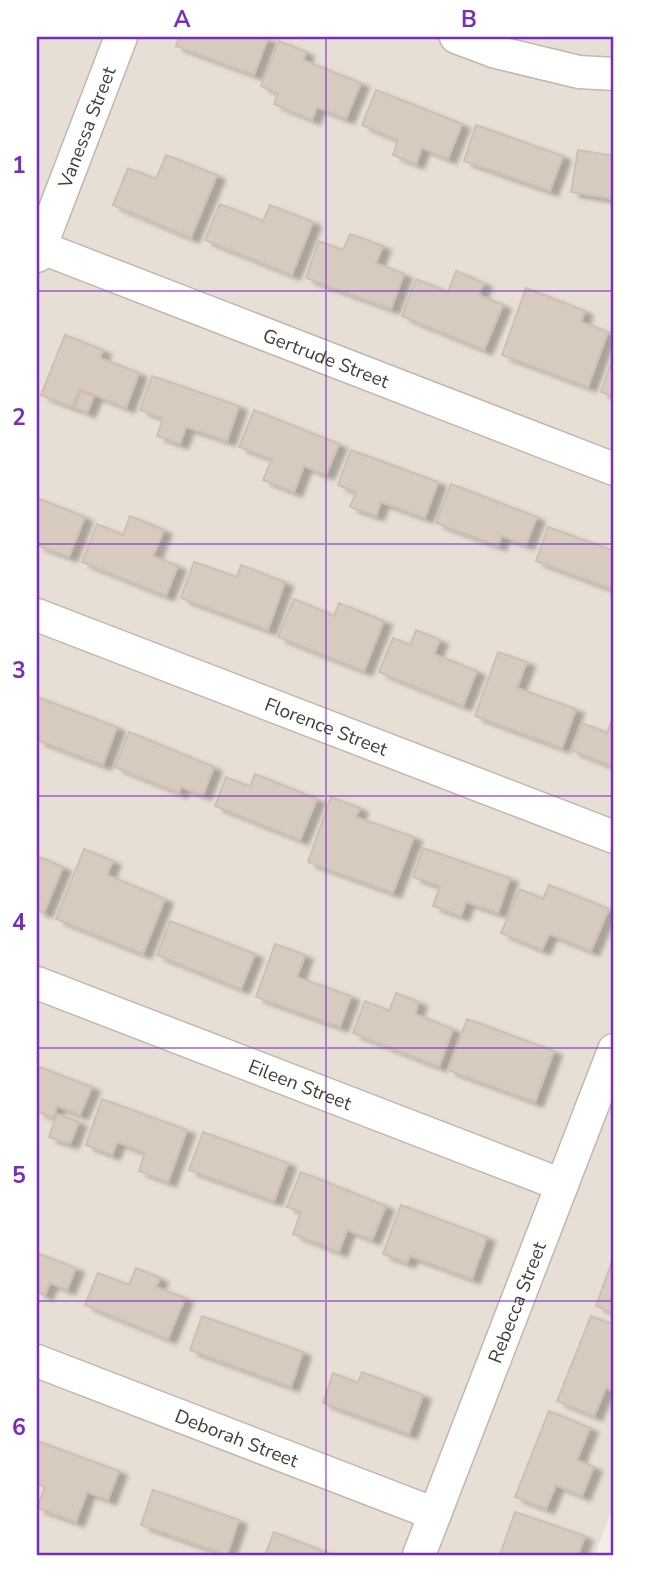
<svg xmlns="http://www.w3.org/2000/svg" width="651" height="1592" font-family="'Nunito Sans',sans-serif">
<style>
.residential{fill:#e7dfd5}
.building{fill:#d7cbbf;stroke:#cfbfb0;stroke-width:2;filter:url(#shadow)}
.lines{fill:none;stroke-linecap:round;stroke-linejoin:round}
.minor-casing{stroke:#c1b7ac;stroke-width:35}
.minor{stroke:#fff;stroke-width:32}
.grid{fill:none;stroke:#7b2cbf;stroke-width:2;stroke-opacity:0.55}
.labels{text-anchor:middle;stroke-width:7;stroke-linejoin:round;paint-order:stroke}
.street-label{font-size:19px;fill:#453d36;stroke:#fff}
.neatline{fill:none;stroke:#7b2cbf;stroke-width:2.5}
.grid-label{font-size:23px;text-anchor:middle;font-weight:bold;fill:#7b2cbf}
</style>
<defs>
<filter id="shadow"><feDropShadow dx="8" dy="4.5" stdDeviation="2" flood-color="#0004"/></filter>
</defs>
<rect width="100%" height="100%" fill="#f3ede6"/>
<path class="residential" d="M 37,37 L 614,37 L 614,1504 L 595,1555 L 37,1555 Z"/>
<g class="building">
<path d="M 179,37 L 264,37 L 268,38 L 254,75 L 176,46 Z"/>
<path d="M 279,41 L 306,52 L 303,60 L 361,83 L 346,119 L 317,107 L 312,120 L 274,104 L 278,94 L 261,86 Z"/>
<path d="M 376,90 L 462,124 L 448,159 L 422,148 L 416,164 L 393,155 L 398,140 L 362,125 Z"/>
<path d="M 476,125 L 563,156 L 550,191 L 464,161 Z"/>
<path d="M 578,150 L 614,156 L 614,199 L 571,192 Z"/>
<path d="M 166,155 L 217,175 L 191,238 L 113,205 L 128,168 L 156,179 Z"/>
<path d="M 220,204 L 263,221 L 270,205 L 313,222 L 292,275 L 205,240 Z"/>
<path d="M 350,234 L 383,246 L 376,263 L 404,274 L 391,309 L 306,278 L 319,241 L 343,250 Z"/>
<path d="M 456,271 L 484,283 L 479,295 L 503,305 L 484,350 L 402,316 L 416,279 L 448,292 Z"/>
<path d="M 526,288 L 585,311 L 581,322 L 608,332 L 588,387 L 502,355 Z"/>
<path d="M 65,335 L 103,350 L 100,358 L 139,373 L 126,408 L 80,389 L 72,407 L 41,395 Z"/>
<path d="M 614,354 L 614,397 L 601,392 Z"/>
<path d="M 152,376 L 239,406 L 227,441 L 186,427 L 180,444 L 157,436 L 163,418 L 140,410 Z"/>
<path d="M 81,391 L 94,396 L 87,413 L 74,407 Z"/>
<path d="M 254,410 L 339,444 L 326,475 L 304,466 L 294,492 L 263,480 L 272,459 L 239,447 Z"/>
<path d="M 351,450 L 438,482 L 425,518 L 381,502 L 376,516 L 350,507 L 356,492 L 338,485 Z"/>
<path d="M 451,484 L 537,517 L 526,545 L 502,536 L 498,546 L 436,523 Z"/>
<path d="M 37,498 L 85,517 L 69,557 L 37,545 Z"/>
<path d="M 130,516 L 164,530 L 153,556 L 178,566 L 166,596 L 82,562 L 97,524 L 123,535 Z"/>
<path d="M 548,527 L 614,551 L 614,590 L 536,561 Z"/>
<path d="M 194,562 L 237,577 L 241,565 L 285,582 L 268,630 L 181,598 Z"/>
<path d="M 294,599 L 334,616 L 339,603 L 384,621 L 364,671 L 278,637 Z"/>
<path d="M 416,630 L 440,640 L 434,654 L 477,671 L 463,706 L 379,672 L 393,638 L 410,645 Z"/>
<path d="M 498,652 L 527,662 L 517,688 L 576,709 L 562,748 L 475,716 Z"/>
<path d="M 37,697 L 117,727 L 103,765 L 37,740 Z"/>
<path d="M 614,715 L 614,767 L 571,750 L 582,723 L 607,733 Z"/>
<path d="M 129,732 L 214,767 L 203,795 L 181,787 L 179,793 L 115,767 Z"/>
<path d="M 255,774 L 317,799 L 300,840 L 215,806 L 226,777 L 250,787 Z"/>
<path d="M 331,797 L 360,808 L 356,817 L 414,837 L 393,893 L 308,862 Z"/>
<path d="M 423,848 L 510,878 L 498,913 L 466,902 L 461,916 L 433,906 L 440,886 L 413,877 Z"/>
<path d="M 84,849 L 113,861 L 107,875 L 165,899 L 143,954 L 56,919 Z"/>
<path d="M 37,856 L 63,867 L 44,913 L 37,910 Z"/>
<path d="M 549,885 L 609,909 L 591,951 L 549,934 L 542,950 L 501,933 L 520,889 L 543,899 Z"/>
<path d="M 170,921 L 255,954 L 241,989 L 157,955 Z"/>
<path d="M 275,944 L 305,955 L 297,977 L 351,996 L 340,1027 L 256,997 Z"/>
<path d="M 396,993 L 419,1002 L 415,1014 L 453,1029 L 439,1067 L 353,1033 L 365,1001 L 389,1011 Z"/>
<path d="M 467,1019 L 554,1051 L 535,1102 L 448,1070 Z"/>
<path d="M 37,1066 L 92,1087 L 80,1115 L 57,1106 L 53,1118 L 37,1111 Z"/>
<path d="M 102,1099 L 187,1130 L 168,1182 L 139,1171 L 145,1153 L 117,1142 L 112,1155 L 86,1145 Z"/>
<path d="M 57,1114 L 79,1122 L 70,1144 L 49,1137 Z"/>
<path d="M 203,1132 L 288,1163 L 274,1201 L 189,1170 Z"/>
<path d="M 301,1172 L 386,1206 L 372,1240 L 347,1230 L 339,1252 L 293,1234 L 301,1212 L 287,1207 Z"/>
<path d="M 401,1205 L 487,1237 L 472,1279 L 410,1256 L 407,1263 L 383,1254 Z"/>
<path d="M 37,1253 L 76,1268 L 67,1290 L 50,1283 L 45,1295 L 37,1292 Z"/>
<path d="M 614,1256 L 614,1313 L 596,1306 Z"/>
<path d="M 136,1268 L 160,1278 L 156,1287 L 185,1298 L 168,1339 L 85,1305 L 98,1273 L 129,1285 Z"/>
<path d="M 202,1316 L 303,1352 L 291,1387 L 190,1350 Z"/>
<path d="M 591,1316 L 614,1325 L 614,1392 L 606,1388 L 594,1416 L 557,1401 Z"/>
<path d="M 362,1372 L 423,1395 L 409,1434 L 323,1403 L 333,1373 L 358,1383 Z"/>
<path d="M 549,1411 L 590,1428 L 577,1460 L 594,1467 L 582,1496 L 556,1485 L 546,1509 L 515,1497 Z"/>
<path d="M 37,1441 L 119,1471 L 108,1500 L 87,1492 L 76,1522 L 37,1508 L 45,1487 L 37,1484 Z"/>
<path d="M 153,1490 L 239,1520 L 227,1555 L 141,1525 Z"/>
<path d="M 515,1512 L 585,1536 L 578,1555 L 500,1555 Z"/>
<path d="M 274,1532 L 333,1555 L 265,1555 Z"/>
</g>
<g class="lines">
<defs>
<g id="minor">
<path d="M 456,37 L 496,52 L 579,72 L 614,74"/>
<path id="s1" d="M 37,246 L 614,469"/>
<path id="s2" d="M 37,256 L 121,37"/>
<path id="s3" d="M 37,615 L 614,837"/>
<path id="s4" d="M 37,983 L 562,1185"/>
<path id="s5" d="M 37,1361 L 435,1514"/>
<path id="s6" d="M 419,1555 L 614,1050"/>
</g>
</defs>
<use href="#minor" class="minor-casing"/>
<use href="#minor" class="minor"/>
</g>
<path class="grid" d="M 326,37 L 326,1555M 37,291 L 614,291M 37,544 L 614,544M 37,796 L 614,796M 37,1048 L 614,1048M 37,1301 L 614,1301"/>
<g class="labels">
<g class="street-label">
<text dy="7" stroke="none"><textPath href="#s2" startOffset="138">Vanessa Street</textPath></text>
<text dy="7" stroke="none"><textPath href="#s1" startOffset="310">Gertrude Street</textPath></text>
<text dy="7" stroke="none"><textPath href="#s3" startOffset="310">Florence Street</textPath></text>
<text dy="7" stroke="none"><textPath href="#s4" startOffset="282">Eileen Street</textPath></text>
<text dy="7" stroke="none"><textPath href="#s6" startOffset="271">Rebecca Street</textPath></text>
<text dy="7" stroke="none"><textPath href="#s5" startOffset="214">Deborah Street</textPath></text>
</g>
</g>
<rect width="651" height="1592" fill="none" stroke="#ffffff" stroke-width="77"/>
<rect x="38" y="38" width="574" height="1516" class="neatline"/>
<g class="grid-label">
<text x="182" y="27">A</text>
<text x="469" y="27">B</text>
<text x="19" y="173">1</text>
<text x="19" y="425">2</text>
<text x="19" y="678">3</text>
<text x="19" y="930">4</text>
<text x="19" y="1183">5</text>
<text x="19" y="1435">6</text>
</g>
</svg>
